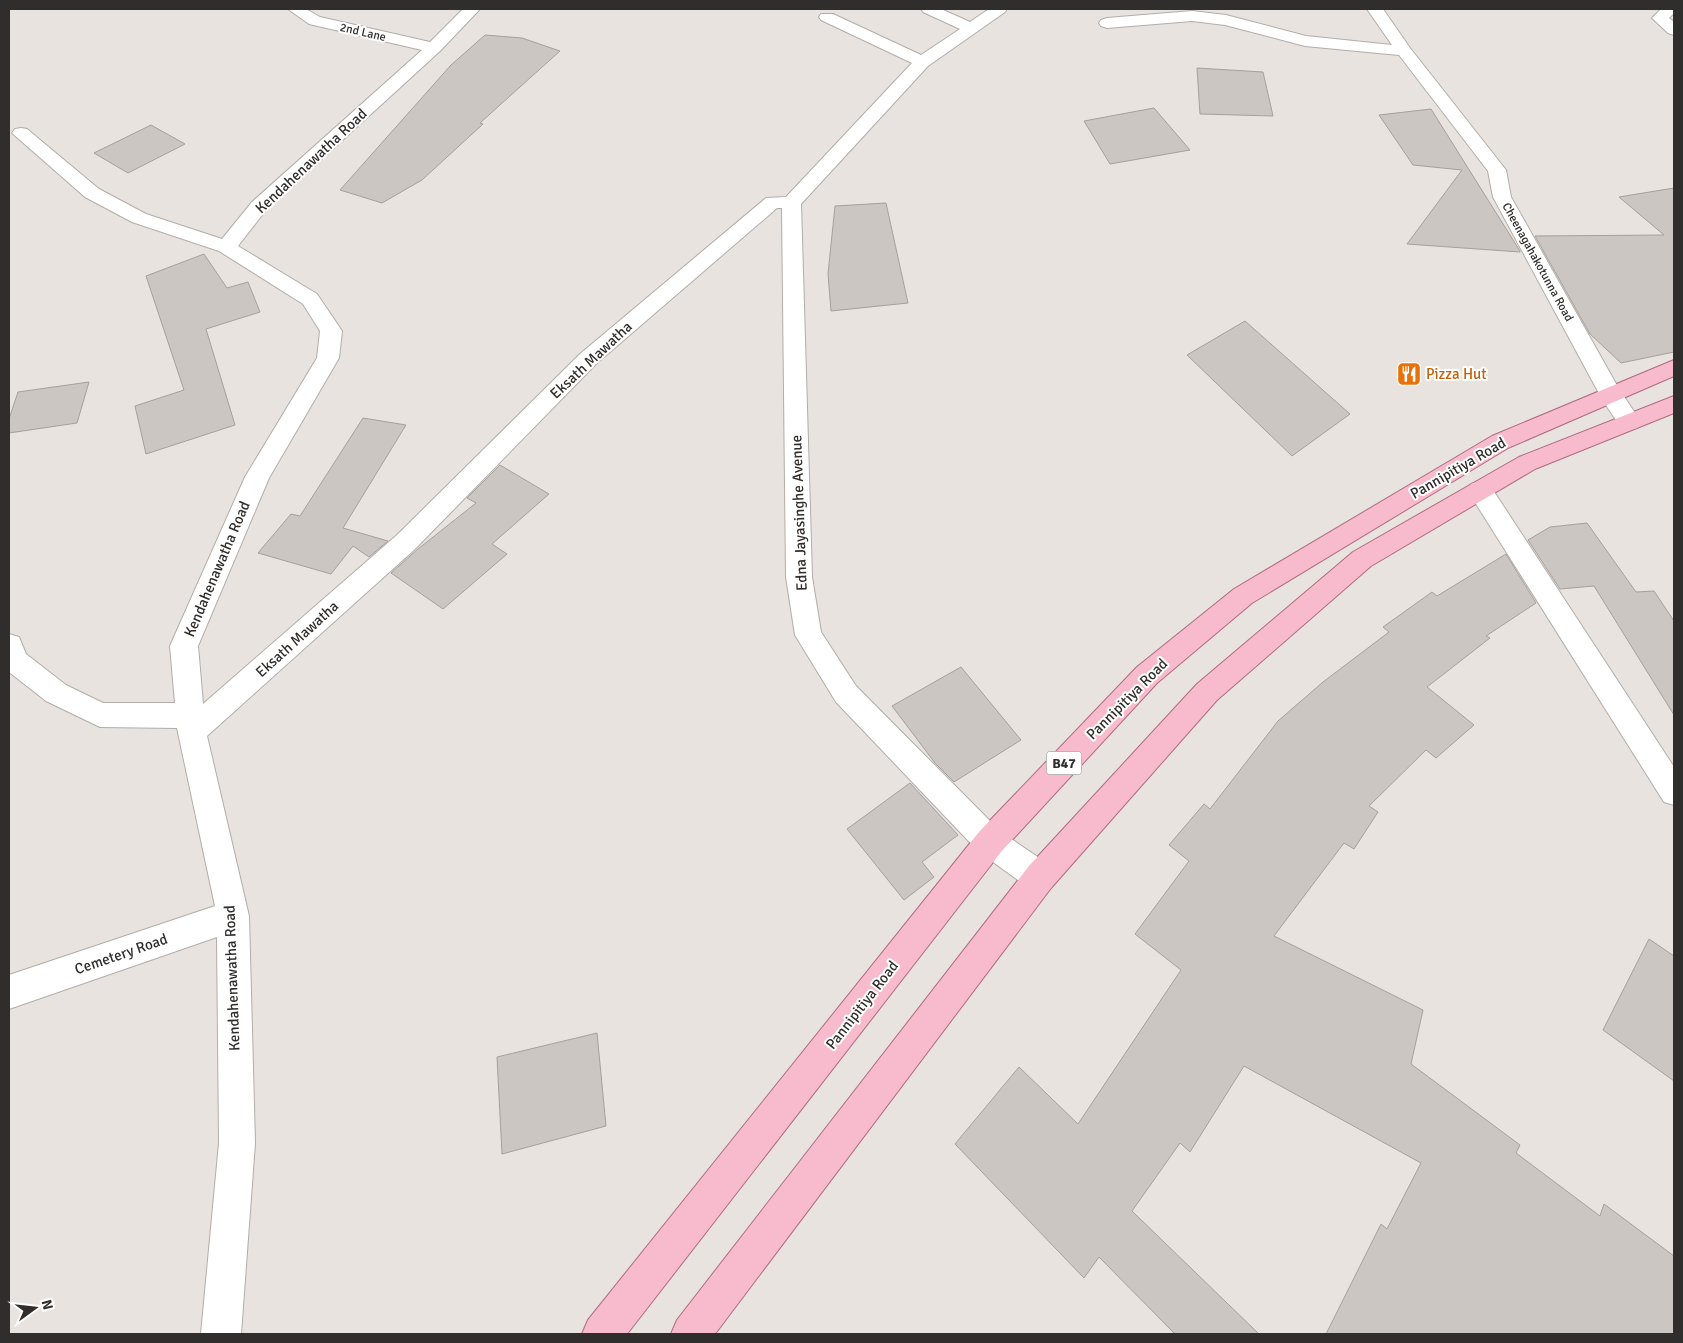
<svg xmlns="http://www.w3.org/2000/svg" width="1683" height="1343" font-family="Signika,sans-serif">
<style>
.building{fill:#ccc6c2;stroke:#a6a09d}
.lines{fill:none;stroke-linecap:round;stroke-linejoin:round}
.minor-casing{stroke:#b2ada8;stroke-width:2}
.primary-casing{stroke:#ae6c7f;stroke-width:2}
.minor{fill:#fff;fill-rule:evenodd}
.primary{fill:#f7bbcd;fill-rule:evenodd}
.labels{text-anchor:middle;stroke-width:4;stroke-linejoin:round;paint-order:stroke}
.far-street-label{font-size:12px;fill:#302e2c;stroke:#fff}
.shield{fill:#fff;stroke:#6e6d6b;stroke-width:1}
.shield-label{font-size:14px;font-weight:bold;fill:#302e2c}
.street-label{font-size:15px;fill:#302e2c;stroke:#fff}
.food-label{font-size:15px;fill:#c56008;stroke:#fff;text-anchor:start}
</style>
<rect width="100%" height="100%" fill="#e8e3de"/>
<g class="building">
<path d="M 485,35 L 522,38 L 560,51 L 480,123 L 483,124 L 422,180 L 382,203 L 340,190 L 451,65 Z"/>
<path d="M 1197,68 L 1263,72 L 1273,116 L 1200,114 Z"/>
<path d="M 1154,108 L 1190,150 L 1110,164 L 1084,121 Z"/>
<path d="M 1431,109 L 1520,251 L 1520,252 L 1407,244 L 1462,170 L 1413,165 L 1379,115 Z"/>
<path d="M 151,125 L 185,144 L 128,173 L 94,153 Z"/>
<path d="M 1674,188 L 1674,352 L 1621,363 L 1590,334 L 1535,236 L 1664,235 L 1619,197 Z"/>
<path d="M 886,203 L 908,303 L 831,311 L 828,274 L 835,206 Z"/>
<path d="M 204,254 L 227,288 L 248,282 L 260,312 L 206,329 L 235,425 L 146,454 L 135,406 L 184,390 L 146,276 Z"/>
<path d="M 1245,321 L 1350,414 L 1292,456 L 1187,355 Z"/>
<path d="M 89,382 L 77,423 L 9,433 L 9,419 L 18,392 Z"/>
<path d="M 363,418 L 406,425 L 343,528 L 388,541 L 369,557 L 353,546 L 331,574 L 258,553 L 291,514 L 300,516 Z"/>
<path d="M 500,465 L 549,494 L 492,544 L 507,554 L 443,609 L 391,573 L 418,549 L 476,503 L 467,498 Z"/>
<path d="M 1587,523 L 1636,592 L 1654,591 L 1674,621 L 1674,715 L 1594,586 L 1560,589 L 1528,540 L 1550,527 Z"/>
<path d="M 1506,554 L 1536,603 L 1486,636 L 1490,638 L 1427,687 L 1474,725 L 1436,758 L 1426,750 L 1369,806 L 1378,812 L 1354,849 L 1344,843 L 1274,936 L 1423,1010 L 1411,1064 L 1520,1145 L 1516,1153 L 1600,1216 L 1604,1204 L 1674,1256 L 1674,1334 L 1326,1334 L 1381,1224 L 1387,1229 L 1421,1163 L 1244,1066 L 1190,1152 L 1180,1143 L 1132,1211 L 1259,1334 L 1175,1334 L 1099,1257 L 1084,1278 L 955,1144 L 1019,1067 L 1078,1124 L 1181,970 L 1135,934 L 1189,861 L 1169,845 L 1204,804 L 1210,809 L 1278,721 L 1323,682 L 1389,632 L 1383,627 L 1432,592 L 1437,596 Z"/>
<path d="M 961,667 L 1021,740 L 954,782 L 935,763 L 892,706 Z"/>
<path d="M 910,783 L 958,835 L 922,862 L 934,877 L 904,900 L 847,829 Z"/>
<path d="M 1649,939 L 1674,956 L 1674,1081 L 1603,1030 Z"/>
<path d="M 597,1033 L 606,1126 L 502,1154 L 497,1057 Z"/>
</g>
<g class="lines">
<defs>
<g id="minor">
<path d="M 288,9 L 306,9 L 320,17 L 430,42 L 463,9 L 480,9 L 440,51 L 266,210 L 238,246 L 317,294 L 342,331 L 339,358 L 269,478 L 198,646 L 203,704 L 397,535 L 580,354 L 766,198 L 786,197 L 912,63 L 821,20 L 819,17 L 821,14 L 833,14 L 921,55 L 960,29 L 923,12 L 921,9 L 941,9 L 970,22 L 989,9 L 1007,9 L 1005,12 L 928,66 L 801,204 L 812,577 L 821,632 L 856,686 L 1001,832 L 1051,866 L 1056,877 L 1051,888 L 1040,892 L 1029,888 L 979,852 L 836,702 L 795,635 L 786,577 L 782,208 L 777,208 L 596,364 L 415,549 L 207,736 L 249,916 L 255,1143 L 241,1334 L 201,1334 L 219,1143 L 217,937 L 9,1009 L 9,975 L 215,906 L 177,728 L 100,727 L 46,701 L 9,672 L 9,634 L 19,637 L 26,654 L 66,685 L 103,703 L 175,703 L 170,646 L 245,477 L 317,358 L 320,331 L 303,304 L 219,251 L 132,222 L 85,197 L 12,133 L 15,129 L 21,128 L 27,129 L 99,189 L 146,214 L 222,239 L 252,202 L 422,50 L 309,24 Z"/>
<path d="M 1367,9 L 1383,9 L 1410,48 L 1506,170 L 1511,197 L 1619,389 L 1641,422 L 1637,428 L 1629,430 L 1621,428 L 1602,399 L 1493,197 L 1488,171 L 1399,55 L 1305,46 L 1225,25 L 1192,21 L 1107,28 L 1101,26 L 1099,23 L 1101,20 L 1107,18 L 1192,11 L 1226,15 L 1306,36 L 1392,45 Z"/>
<path d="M 1661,9 L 1674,9 L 1674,13 L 1669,18 L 1674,22 L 1674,35 L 1668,33 L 1652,18 Z"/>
<path d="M 1480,481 L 1489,484 L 1674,767 L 1674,805 L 1664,802 L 1471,496 L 1468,490 L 1471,484 Z"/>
</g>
<g id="primary">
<path d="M 1674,360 L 1674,376 L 1508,448 L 1252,603 L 1157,683 L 1001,852 L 627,1334 L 582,1334 L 588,1320 L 979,832 L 1137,667 L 1234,589 L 1492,436 Z"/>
<path d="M 1674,396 L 1674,413 L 1535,469 L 1371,566 L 1217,700 L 1051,888 L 715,1334 L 671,1334 L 677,1320 L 1029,866 L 1197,684 L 1353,552 L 1519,457 Z"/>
</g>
</defs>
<use href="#minor" class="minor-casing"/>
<use href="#primary" class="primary-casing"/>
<use href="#minor" class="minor"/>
<use href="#primary" class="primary"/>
</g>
<defs>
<symbol id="restaurant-square" viewBox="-11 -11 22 22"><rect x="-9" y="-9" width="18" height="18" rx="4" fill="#e8710a" stroke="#fff"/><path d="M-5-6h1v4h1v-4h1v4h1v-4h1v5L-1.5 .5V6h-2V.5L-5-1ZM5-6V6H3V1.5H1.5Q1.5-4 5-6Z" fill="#fff"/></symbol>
</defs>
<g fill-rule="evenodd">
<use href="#restaurant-square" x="1395" y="360" width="28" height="28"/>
</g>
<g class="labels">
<g class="far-street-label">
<text transform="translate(363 32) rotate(13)" y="4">2nd Lane</text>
<text transform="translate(1538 262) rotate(61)" y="4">Cheenagahakotunna Road</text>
</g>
<rect class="shield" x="1046.5" y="751.5" width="35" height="23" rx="4"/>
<g class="shield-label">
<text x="1064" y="768">B47</text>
</g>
<g class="street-label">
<text transform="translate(311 161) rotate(-43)" y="5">Kendahenawatha Road</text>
<text transform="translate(591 360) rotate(-43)" y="5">Eksath Mawatha</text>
<text transform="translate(1458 468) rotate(-30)" y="5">Pannipitiya Road</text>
<text transform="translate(799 513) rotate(-92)" y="5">Edna Jayasinghe Avenue</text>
<text transform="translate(217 569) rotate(-67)" y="5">Kendahenawatha Road</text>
<text transform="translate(297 639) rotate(-42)" y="5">Eksath Mawatha</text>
<text transform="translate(1127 699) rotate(-45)" y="5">Pannipitiya Road</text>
<text transform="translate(121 954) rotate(-19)" y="5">Cemetery Road</text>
<text transform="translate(232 978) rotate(-92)" y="5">Kendahenawatha Road</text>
<text transform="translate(862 1005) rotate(-52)" y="5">Pannipitiya Road</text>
</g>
<g class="food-label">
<text x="1426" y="379">Pizza Hut</text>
</g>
</g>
<rect width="1683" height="1343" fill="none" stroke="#302e2c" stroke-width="20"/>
<g transform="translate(35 1308) rotate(75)" stroke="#ffffff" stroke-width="4" paint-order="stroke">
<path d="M0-4L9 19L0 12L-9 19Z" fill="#302e2c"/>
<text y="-8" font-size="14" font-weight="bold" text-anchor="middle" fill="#302e2c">N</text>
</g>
</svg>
